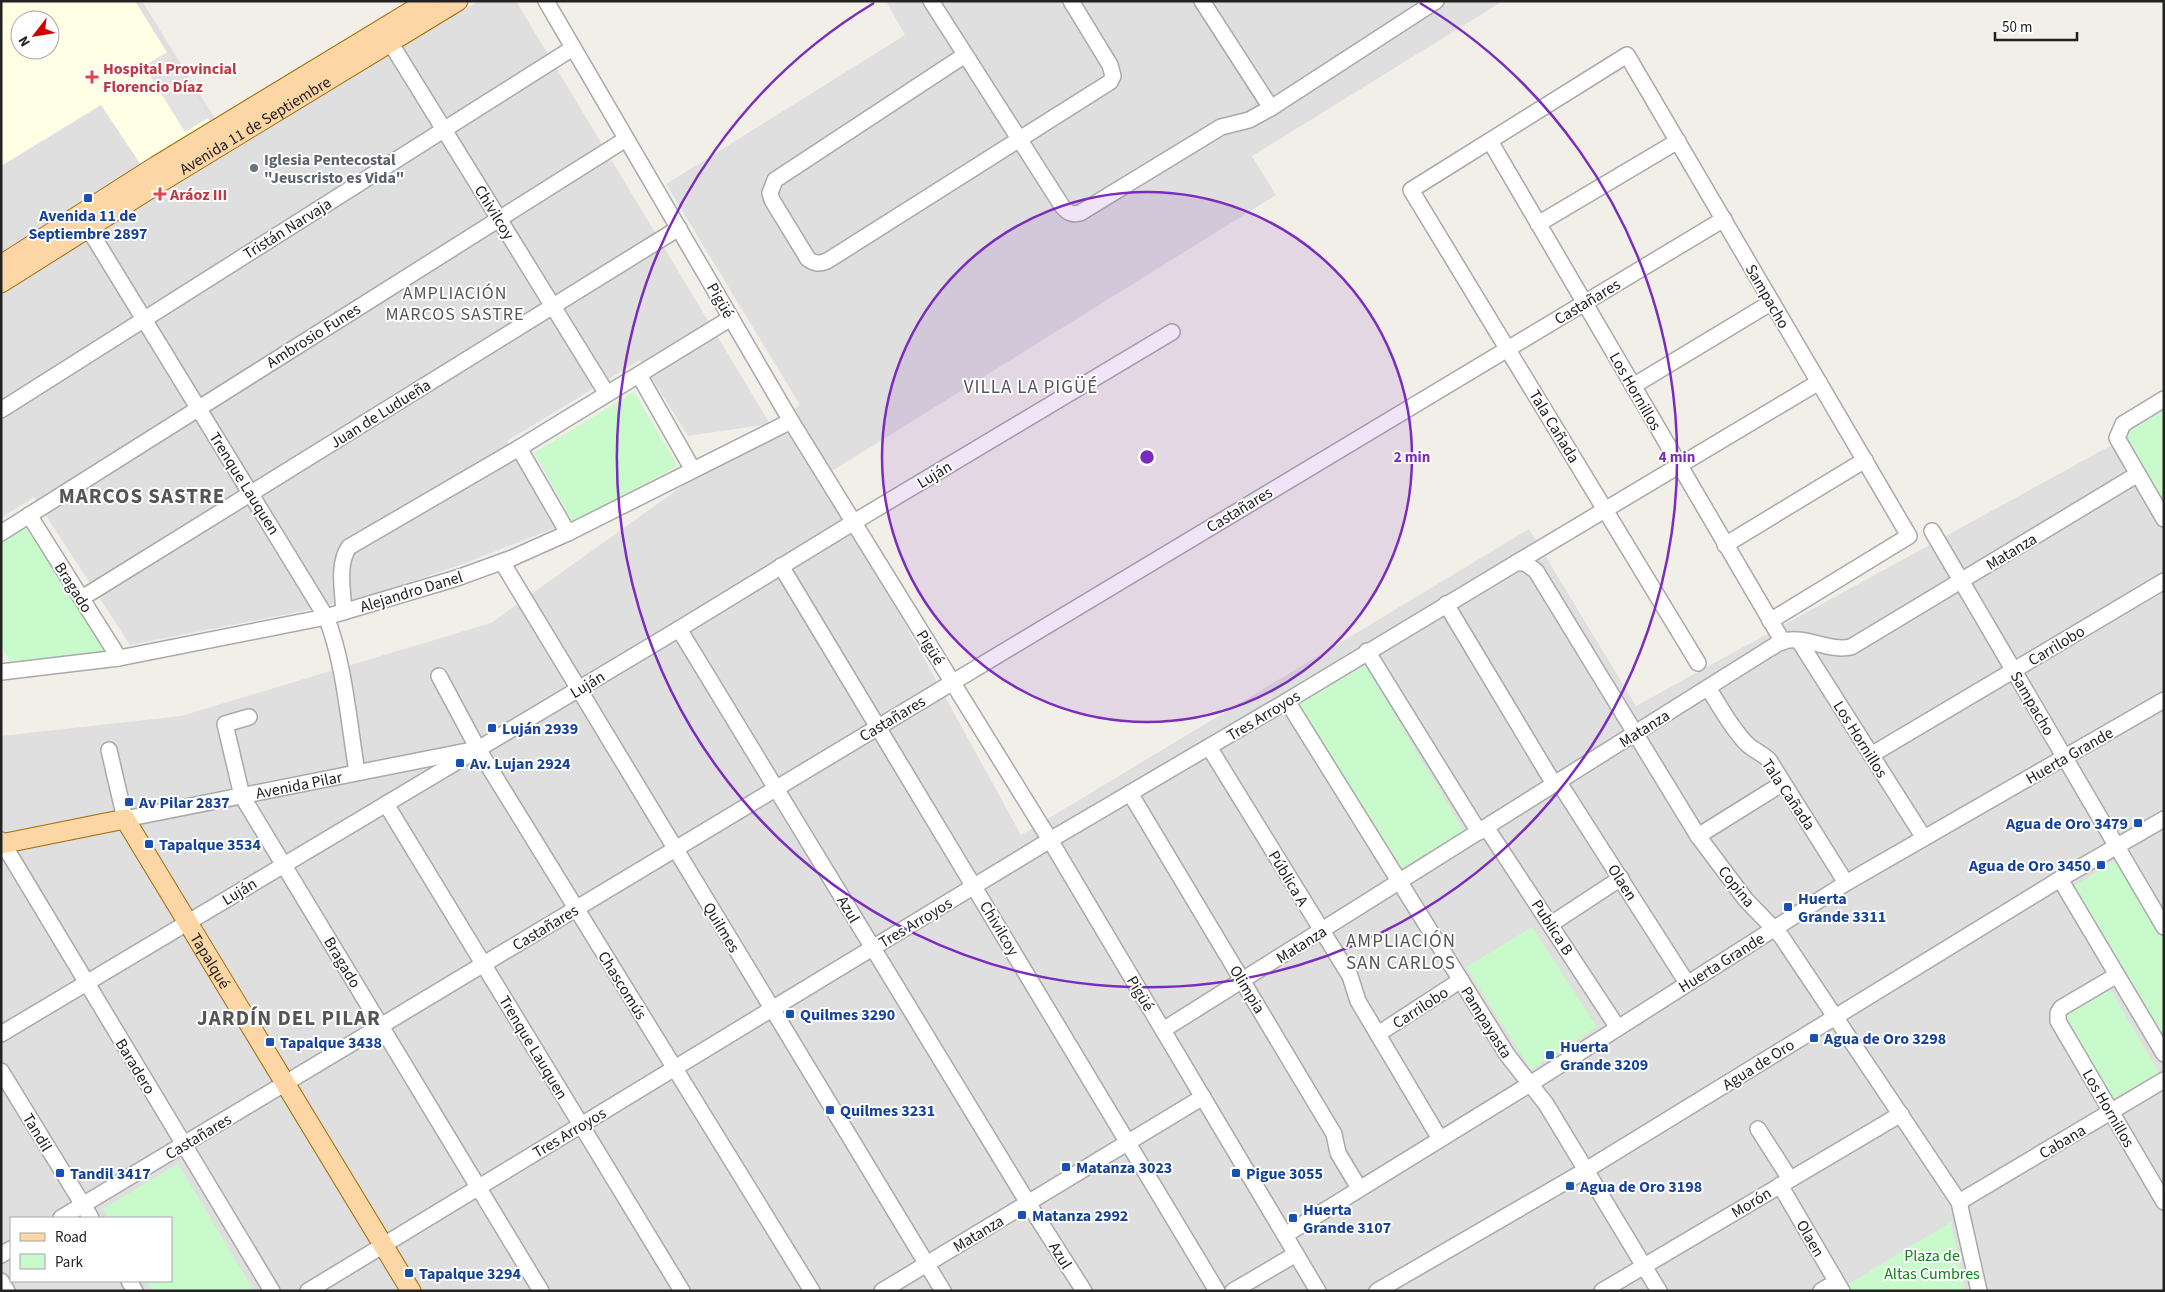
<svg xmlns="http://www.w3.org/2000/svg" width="2165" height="1292" font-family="'Source Sans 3',sans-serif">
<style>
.residential{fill:#e0dfdf;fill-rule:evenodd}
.education{fill:#ffffe5;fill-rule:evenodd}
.park{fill:#c8facc}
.parking{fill:#e2e2e2}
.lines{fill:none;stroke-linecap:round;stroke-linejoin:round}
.minor-casing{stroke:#a9a9a9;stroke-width:18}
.major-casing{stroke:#a06b00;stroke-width:21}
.minor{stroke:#fff;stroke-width:15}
.major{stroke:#fcd6a4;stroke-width:19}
.ring{fill:none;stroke:#7b2cbf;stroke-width:2.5}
.health-dot{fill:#e0444e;stroke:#fff;stroke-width:2}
.worship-dot{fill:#6b7280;stroke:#fff;stroke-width:2}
.transit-dot{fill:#1a4fb4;stroke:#fff;stroke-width:2}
.labels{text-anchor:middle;stroke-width:4;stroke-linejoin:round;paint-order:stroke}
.health-label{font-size:16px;font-weight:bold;fill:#be3a42;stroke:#fff;text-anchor:start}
.street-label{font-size:16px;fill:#222;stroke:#fff}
.worship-label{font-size:16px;font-weight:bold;fill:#5b616d;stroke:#fff;text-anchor:start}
.transit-label{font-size:16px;font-weight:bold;fill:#164399;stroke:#fff;text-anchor:start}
.park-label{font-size:16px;fill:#0c8416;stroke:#fff}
.neighbourhood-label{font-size:18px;letter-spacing:1px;fill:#555;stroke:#fff}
.quarter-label{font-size:19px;letter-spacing:1px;fill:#555;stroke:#fff}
.district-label{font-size:21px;font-weight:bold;letter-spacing:1px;fill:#555;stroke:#fff}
.centre{fill:#7b2cbf;stroke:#fff;stroke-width:2.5}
.ring-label{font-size:15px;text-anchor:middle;font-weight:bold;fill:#7b2cbf;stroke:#fff;stroke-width:4;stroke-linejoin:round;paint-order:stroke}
</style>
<rect width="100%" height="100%" fill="#f2efe9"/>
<path class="residential" d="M 1,1 L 142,1 L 232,146 L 479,1 L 516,1 L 770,424 L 800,405 L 666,184 L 905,35 L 886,1 L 1503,1 L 1252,156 L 1276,195 L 824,476 L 1021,835 L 1529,529 L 1636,706 L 2130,435 L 2164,414 L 2164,1291 L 1,1291 L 1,736 L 181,716 L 491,623 L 769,424 L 688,436 L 640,360 L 507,441 L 557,527 L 466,563 L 372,595 L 303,611 L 130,645 L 34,497 L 1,518 ZM 20,20 L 50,20 L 50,50 L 20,50 ZM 11,1218 L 171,1218 L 171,1281 L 11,1281 Z"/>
<path class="education" d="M 1,1 L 135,1 L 211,123 L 141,165 L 101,105 L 1,166 ZM 20,20 L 50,20 L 50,50 L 20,50 Z"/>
<g class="park">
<path d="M 634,392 L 678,466 L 573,522 L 534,453 Z"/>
<path d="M 2164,405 L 2164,502 L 2117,438 L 2129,427 Z"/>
<path d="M 25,527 L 110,655 L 11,662 L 1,646 L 1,541 Z"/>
<path d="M 1365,665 L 1464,831 L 1396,871 L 1297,705 Z"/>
<path d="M 2116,860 L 2164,941 L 2164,1053 L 2067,890 Z"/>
<path d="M 1532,927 L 1597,1027 L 1531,1070 L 1466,967 Z"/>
<path d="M 2110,989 L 2159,1073 L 2109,1101 L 2061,1019 Z"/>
<path d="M 177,1164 L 178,1164 L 254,1291 L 152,1291 L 146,1281 L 171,1281 L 171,1218 L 109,1218 L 103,1209 Z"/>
<path d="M 1951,1222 L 1965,1291 L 1847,1291 L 1845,1286 Z"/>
</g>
<path class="parking" d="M 167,52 L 208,118 L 185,132 L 144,66 Z"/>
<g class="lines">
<defs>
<g id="minor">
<path d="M 546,1 L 791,421 L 1050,840 L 1318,1291"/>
<path d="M 931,1 L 1062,206 C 1068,213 1072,215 1080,213 L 1221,127 L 1249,120 L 1271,108"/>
<path d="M 1202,1 L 1271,108 L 1436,1"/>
<path d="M 385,34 L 607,394"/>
<path d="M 965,55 L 775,180 L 770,193 L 772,200 L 808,259 C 815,264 819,264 827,261 L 1110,82 L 1113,76 L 1110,65 L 1071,1"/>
<path d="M 1490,141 L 1783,642"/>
<path d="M 82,218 L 326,617 C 344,660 349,724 357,772"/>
<path d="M 1538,224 L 1678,141"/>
<path d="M 639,375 L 693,470"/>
<path d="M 1633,386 L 1772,302"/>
<path d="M 2164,399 L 2123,424 L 2117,438 L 2164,519"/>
<path d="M 1,410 L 573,48"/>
<path d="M 519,448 L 568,533"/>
<path d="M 29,515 L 119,658"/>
<path d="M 1932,531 L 2164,927"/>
<path d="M 1,533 L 626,139"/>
<path d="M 1725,545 L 1865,460"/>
<path d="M 502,562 L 943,1291"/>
<path d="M 1516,563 L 1819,382"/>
<path d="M 781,566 L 1217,1291"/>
<path d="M 82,598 L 679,228"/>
<path d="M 1446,604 L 1554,784"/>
<path d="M 344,612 C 343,592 337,564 349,547 L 519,448 L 731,318"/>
<path d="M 679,629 L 1028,1203 L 1084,1291"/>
<path d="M 1799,641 L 1924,838"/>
<path d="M 1367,651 L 1479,832"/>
<path d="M 1698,663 L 1411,190 L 1627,55 L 1909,536 L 1770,621"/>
<path d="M 1,672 L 119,658 L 326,617 L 457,578 L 512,558 L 568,533 L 791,421"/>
<path d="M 439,676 L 478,749 L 812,1291"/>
<path d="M 1708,688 C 1720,706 1731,728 1747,744 C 1753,750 1762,753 1769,760 L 1846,883"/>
<path d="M 1287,701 L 1508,1056 L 1546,1104 L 1659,1291"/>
<path d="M 249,717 L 225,724 L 242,796 L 541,1291"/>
<path d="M 1209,747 L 1350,976 L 1358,1001 L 1440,1139"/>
<path id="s1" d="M 109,750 L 125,819 L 467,751"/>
<path d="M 1871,755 L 2164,581"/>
<path d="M 1558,781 L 1687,983"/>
<path d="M 1130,793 L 1334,1134 L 1338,1153 L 1359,1188"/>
<path d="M 386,804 L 682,1291"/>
<path d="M 1486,827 L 1618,1028"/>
<path d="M 1698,836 L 1783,783"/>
<path d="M 1,840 L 272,1291"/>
<path d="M 2060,879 L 2164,1054"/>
<path d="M 1551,924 L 1621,878"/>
<path d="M 2117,975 L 2061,1008 L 2058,1013 L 2058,1021 L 2164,1202"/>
<path d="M 1163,1030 L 1769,649 C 1773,647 1778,643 1783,641 C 1806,635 1828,652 1851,647 L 2138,474"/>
<path d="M 1,1034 L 679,629 L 854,522 L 1172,332"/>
<path d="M 1378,1034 L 1461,980"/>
<path d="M 1,1071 L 91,1218"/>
<path d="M 1758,1129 L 1790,1179"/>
<path d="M 1780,1185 L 1842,1291"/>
<path d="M 1959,1202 L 2164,1080"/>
<path d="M 61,1218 L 1724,219"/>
<path d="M 1285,1235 L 1530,1084 L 1846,883 L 2164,700"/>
<path d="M 1,1255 L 11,1249"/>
<path d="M 1,1281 L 7,1291"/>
<path d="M 129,1281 L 135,1291"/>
<path d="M 308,1291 L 1050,840 L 1287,701 L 1516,563 L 1525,563 L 1536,571 L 1698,836 L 1746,900 L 1781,936 L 1959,1202 L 1979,1291"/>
<path d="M 882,1291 L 1203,1097"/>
<path d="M 1233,1291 L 1296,1254"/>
<path d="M 1377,1291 L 1586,1170 L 2060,879 L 2164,819"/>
<path d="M 1602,1291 L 1901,1114"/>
<path d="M 1821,1291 L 1836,1282"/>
</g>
<g id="major">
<path d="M 1,265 L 156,166 L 428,1"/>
<path id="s2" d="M 1,283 L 156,185 L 458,1"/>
<path id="s3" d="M 1,844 L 125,819 L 411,1291"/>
</g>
</defs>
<use href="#minor" class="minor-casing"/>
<use href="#major" class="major-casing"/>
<use href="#minor" class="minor"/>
<use href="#major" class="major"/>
</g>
<circle cx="1147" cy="457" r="265" fill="#7b2cbf" fill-opacity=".12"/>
<g class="ring">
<circle cx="1147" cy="457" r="265"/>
<path d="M1420 3A530 530 0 1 1 874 3"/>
</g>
<g class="health-dot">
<path d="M89.5 69.5h5v5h5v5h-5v5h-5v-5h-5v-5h5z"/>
<path d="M157.5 186.5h5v5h5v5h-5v5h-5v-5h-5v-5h5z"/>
</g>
<circle class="worship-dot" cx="254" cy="168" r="5"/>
<g class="transit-dot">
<rect x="83" y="193" width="10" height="10" rx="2.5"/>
<rect x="487" y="723" width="10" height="10" rx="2.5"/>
<rect x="455" y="758" width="10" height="10" rx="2.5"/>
<rect x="124" y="797" width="10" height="10" rx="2.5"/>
<rect x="2133" y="818" width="10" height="10" rx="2.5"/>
<rect x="144" y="839" width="10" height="10" rx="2.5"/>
<rect x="2096" y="860" width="10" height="10" rx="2.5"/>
<rect x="1783" y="902" width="10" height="10" rx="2.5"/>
<rect x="785" y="1009" width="10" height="10" rx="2.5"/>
<rect x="1809" y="1033" width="10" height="10" rx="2.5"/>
<rect x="265" y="1037" width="10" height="10" rx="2.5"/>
<rect x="1545" y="1050" width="10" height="10" rx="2.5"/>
<rect x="825" y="1105" width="10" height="10" rx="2.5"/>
<rect x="1061" y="1162" width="10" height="10" rx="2.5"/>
<rect x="55" y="1168" width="10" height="10" rx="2.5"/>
<rect x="1231" y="1168" width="10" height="10" rx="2.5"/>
<rect x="1565" y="1181" width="10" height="10" rx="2.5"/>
<rect x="1017" y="1210" width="10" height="10" rx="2.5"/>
<rect x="1288" y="1213" width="10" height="10" rx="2.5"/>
<rect x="404" y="1268" width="10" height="10" rx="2.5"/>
</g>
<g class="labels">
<g class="health-label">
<text x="103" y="74">Hospital Provincial<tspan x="103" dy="18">Florencio Díaz</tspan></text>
<text x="170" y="200">Aráoz III</text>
</g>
<g class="street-label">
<text dy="6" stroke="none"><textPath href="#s2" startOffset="299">Avenida 11 de Septiembre</textPath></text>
<text transform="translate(495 212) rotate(58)" y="6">Chivilcoy</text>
<text transform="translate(287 228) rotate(-32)" y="6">Tristán Narvaja</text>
<text transform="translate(1768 296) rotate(60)" y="6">Sampacho</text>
<text transform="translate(721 300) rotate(60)" y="6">Pigüé</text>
<text transform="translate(1587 301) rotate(-31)" y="6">Castañares</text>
<text transform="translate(313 335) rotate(-32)" y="6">Ambrosio Funes</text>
<text transform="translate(1636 391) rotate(60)" y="6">Los Hornillos</text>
<text transform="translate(380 413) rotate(-32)" y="6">Juan de Ludueña</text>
<text transform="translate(1555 426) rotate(59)" y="6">Tala Cañada</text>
<text transform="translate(934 474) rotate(-31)" y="6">Luján</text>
<text transform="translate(245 483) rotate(58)" y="6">Trenque Lauquen</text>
<text transform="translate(1239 509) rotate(-31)" y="6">Castañares</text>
<text transform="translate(2011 551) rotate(-31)" y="6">Matanza</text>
<text transform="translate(74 587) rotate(58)" y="6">Bragado</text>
<text transform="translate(411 591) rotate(-17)" y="6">Alejandro Danel</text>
<text transform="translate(2056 645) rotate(-31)" y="6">Carrilobo</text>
<text transform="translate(931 647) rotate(58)" y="6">Pigüé</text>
<text transform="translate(587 684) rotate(-31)" y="6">Luján</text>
<text transform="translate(2033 703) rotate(60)" y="6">Sampacho</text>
<text transform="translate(1263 715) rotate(-31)" y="6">Tres Arroyos</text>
<text transform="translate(892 718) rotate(-31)" y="6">Castañares</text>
<text transform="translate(1644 728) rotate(-32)" y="6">Matanza</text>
<text transform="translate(1861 739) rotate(58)" y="6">Los Hornillos</text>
<text transform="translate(2069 755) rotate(-30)" y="6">Huerta Grande</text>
<text dy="6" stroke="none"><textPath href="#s1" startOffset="248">Avenida Pilar</textPath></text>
<text transform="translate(1789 794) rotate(56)" y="6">Tala Cañada</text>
<text transform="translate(1289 878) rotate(59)" y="6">Pública A</text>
<text transform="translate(1623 882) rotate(57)" y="6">Olaen</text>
<text transform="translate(1737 886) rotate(51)" y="6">Copina</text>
<text transform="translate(239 891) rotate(-31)" y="6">Luján</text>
<text transform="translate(849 909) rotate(59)" y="6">Azul</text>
<text transform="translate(915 922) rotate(-31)" y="6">Tres Arroyos</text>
<text transform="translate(545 927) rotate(-31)" y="6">Castañares</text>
<text transform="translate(722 927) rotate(59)" y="6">Quilmes</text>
<text transform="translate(1553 927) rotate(57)" y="6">Publica B</text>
<text transform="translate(1000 928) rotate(59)" y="6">Chivilcoy</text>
<text transform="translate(1301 944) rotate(-32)" y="6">Matanza</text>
<text dy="6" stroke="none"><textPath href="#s3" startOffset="292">Tapalqué</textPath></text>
<text transform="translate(343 962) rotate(59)" y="6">Bragado</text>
<text transform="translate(1721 962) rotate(-32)" y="6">Huerta Grande</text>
<text transform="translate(623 985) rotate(58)" y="6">Chascomús</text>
<text transform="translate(1248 989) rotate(59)" y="6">Olimpia</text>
<text transform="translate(1141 993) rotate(59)" y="6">Pigüé</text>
<text transform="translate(1420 1007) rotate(-33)" y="6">Carrilobo</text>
<text transform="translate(1487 1022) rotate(58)" y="6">Pampayasta</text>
<text transform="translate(534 1047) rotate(59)" y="6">Trenque Lauquen</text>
<text transform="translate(1758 1064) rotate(-32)" y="6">Agua de Oro</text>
<text transform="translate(136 1066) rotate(59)" y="6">Baradero</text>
<text transform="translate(2109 1108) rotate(60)" y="6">Los Hornillos</text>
<text transform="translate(38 1132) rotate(59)" y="6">Tandil</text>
<text transform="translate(569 1132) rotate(-31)" y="6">Tres Arroyos</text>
<text transform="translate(198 1136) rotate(-31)" y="6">Castañares</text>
<text transform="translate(2062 1141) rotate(-31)" y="6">Cabana</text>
<text transform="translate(1751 1202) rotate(-31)" y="6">Morón</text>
<text transform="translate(978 1233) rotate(-31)" y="6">Matanza</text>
<text transform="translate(1811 1238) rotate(60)" y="6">Olaen</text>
<text transform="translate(1061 1255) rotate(58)" y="6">Azul</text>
</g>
<g class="worship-label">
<text x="264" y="165">Iglesia Pentecostal<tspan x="264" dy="18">"Jeuscristo es Vida"</tspan></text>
</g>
<g class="transit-label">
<text x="88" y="221" text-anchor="middle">Avenida 11 de<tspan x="88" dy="18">Septiembre 2897</tspan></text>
<text x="502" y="734">Luján 2939</text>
<text x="470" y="769">Av. Lujan 2924</text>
<text x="139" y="808">Av Pilar 2837</text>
<text x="2128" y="829" text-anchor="end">Agua de Oro 3479</text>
<text x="159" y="850">Tapalque 3534</text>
<text x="2091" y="871" text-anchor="end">Agua de Oro 3450</text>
<text x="1798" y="904">Huerta<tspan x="1798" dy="18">Grande 3311</tspan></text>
<text x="800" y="1020">Quilmes 3290</text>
<text x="1824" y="1044">Agua de Oro 3298</text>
<text x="280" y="1048">Tapalque 3438</text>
<text x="1560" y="1052">Huerta<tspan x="1560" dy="18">Grande 3209</tspan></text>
<text x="840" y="1116">Quilmes 3231</text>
<text x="1076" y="1173">Matanza 3023</text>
<text x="70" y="1179">Tandil 3417</text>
<text x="1246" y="1179">Pigue 3055</text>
<text x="1580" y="1192">Agua de Oro 3198</text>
<text x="1303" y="1215">Huerta<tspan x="1303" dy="18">Grande 3107</tspan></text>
<text x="1032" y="1221">Matanza 2992</text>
<text x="419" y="1279">Tapalque 3294</text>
</g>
<g class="park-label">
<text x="1932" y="1261">Plaza de<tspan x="1932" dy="18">Altas Cumbres</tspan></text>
</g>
<g class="neighbourhood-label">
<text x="455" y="299">AMPLIACIÓN<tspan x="455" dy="21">MARCOS SASTRE</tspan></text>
</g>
<g class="quarter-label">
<text x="1031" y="393">VILLA LA PIGÜÉ</text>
<text x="1401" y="947">AMPLIACIÓN<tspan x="1401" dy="22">SAN CARLOS</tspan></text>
</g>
<g class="district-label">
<text x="142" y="503">MARCOS SASTRE</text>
<text x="289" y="1025">JARDÍN DEL PILAR</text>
</g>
</g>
<circle cx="1147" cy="457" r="8" class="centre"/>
<g class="ring-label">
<text x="1412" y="462">2 min</text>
<text x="1677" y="462">4 min</text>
</g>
<rect width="2165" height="1292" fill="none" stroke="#222222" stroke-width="5"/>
<rect x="10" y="1217" width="162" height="65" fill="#ffffff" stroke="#a7a7a7"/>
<rect x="20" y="1233" width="25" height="8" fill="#fcd6a4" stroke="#a7a7a7"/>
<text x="55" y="1242" font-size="15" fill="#222222">Road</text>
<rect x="20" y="1254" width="25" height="15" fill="#c8facc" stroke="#a7a7a7"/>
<text x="55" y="1267" font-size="15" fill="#222222">Park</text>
<g transform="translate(35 35) rotate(239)"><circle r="24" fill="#ffffff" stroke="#a7a7a7"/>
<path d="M0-4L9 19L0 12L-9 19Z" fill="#d40000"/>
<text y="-8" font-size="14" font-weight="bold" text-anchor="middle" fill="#222222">N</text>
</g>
<path d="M1995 32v8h82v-8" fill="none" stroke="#222222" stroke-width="2.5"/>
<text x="2002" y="32" font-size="15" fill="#222222" stroke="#ffffff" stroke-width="4" paint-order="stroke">50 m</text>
</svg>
